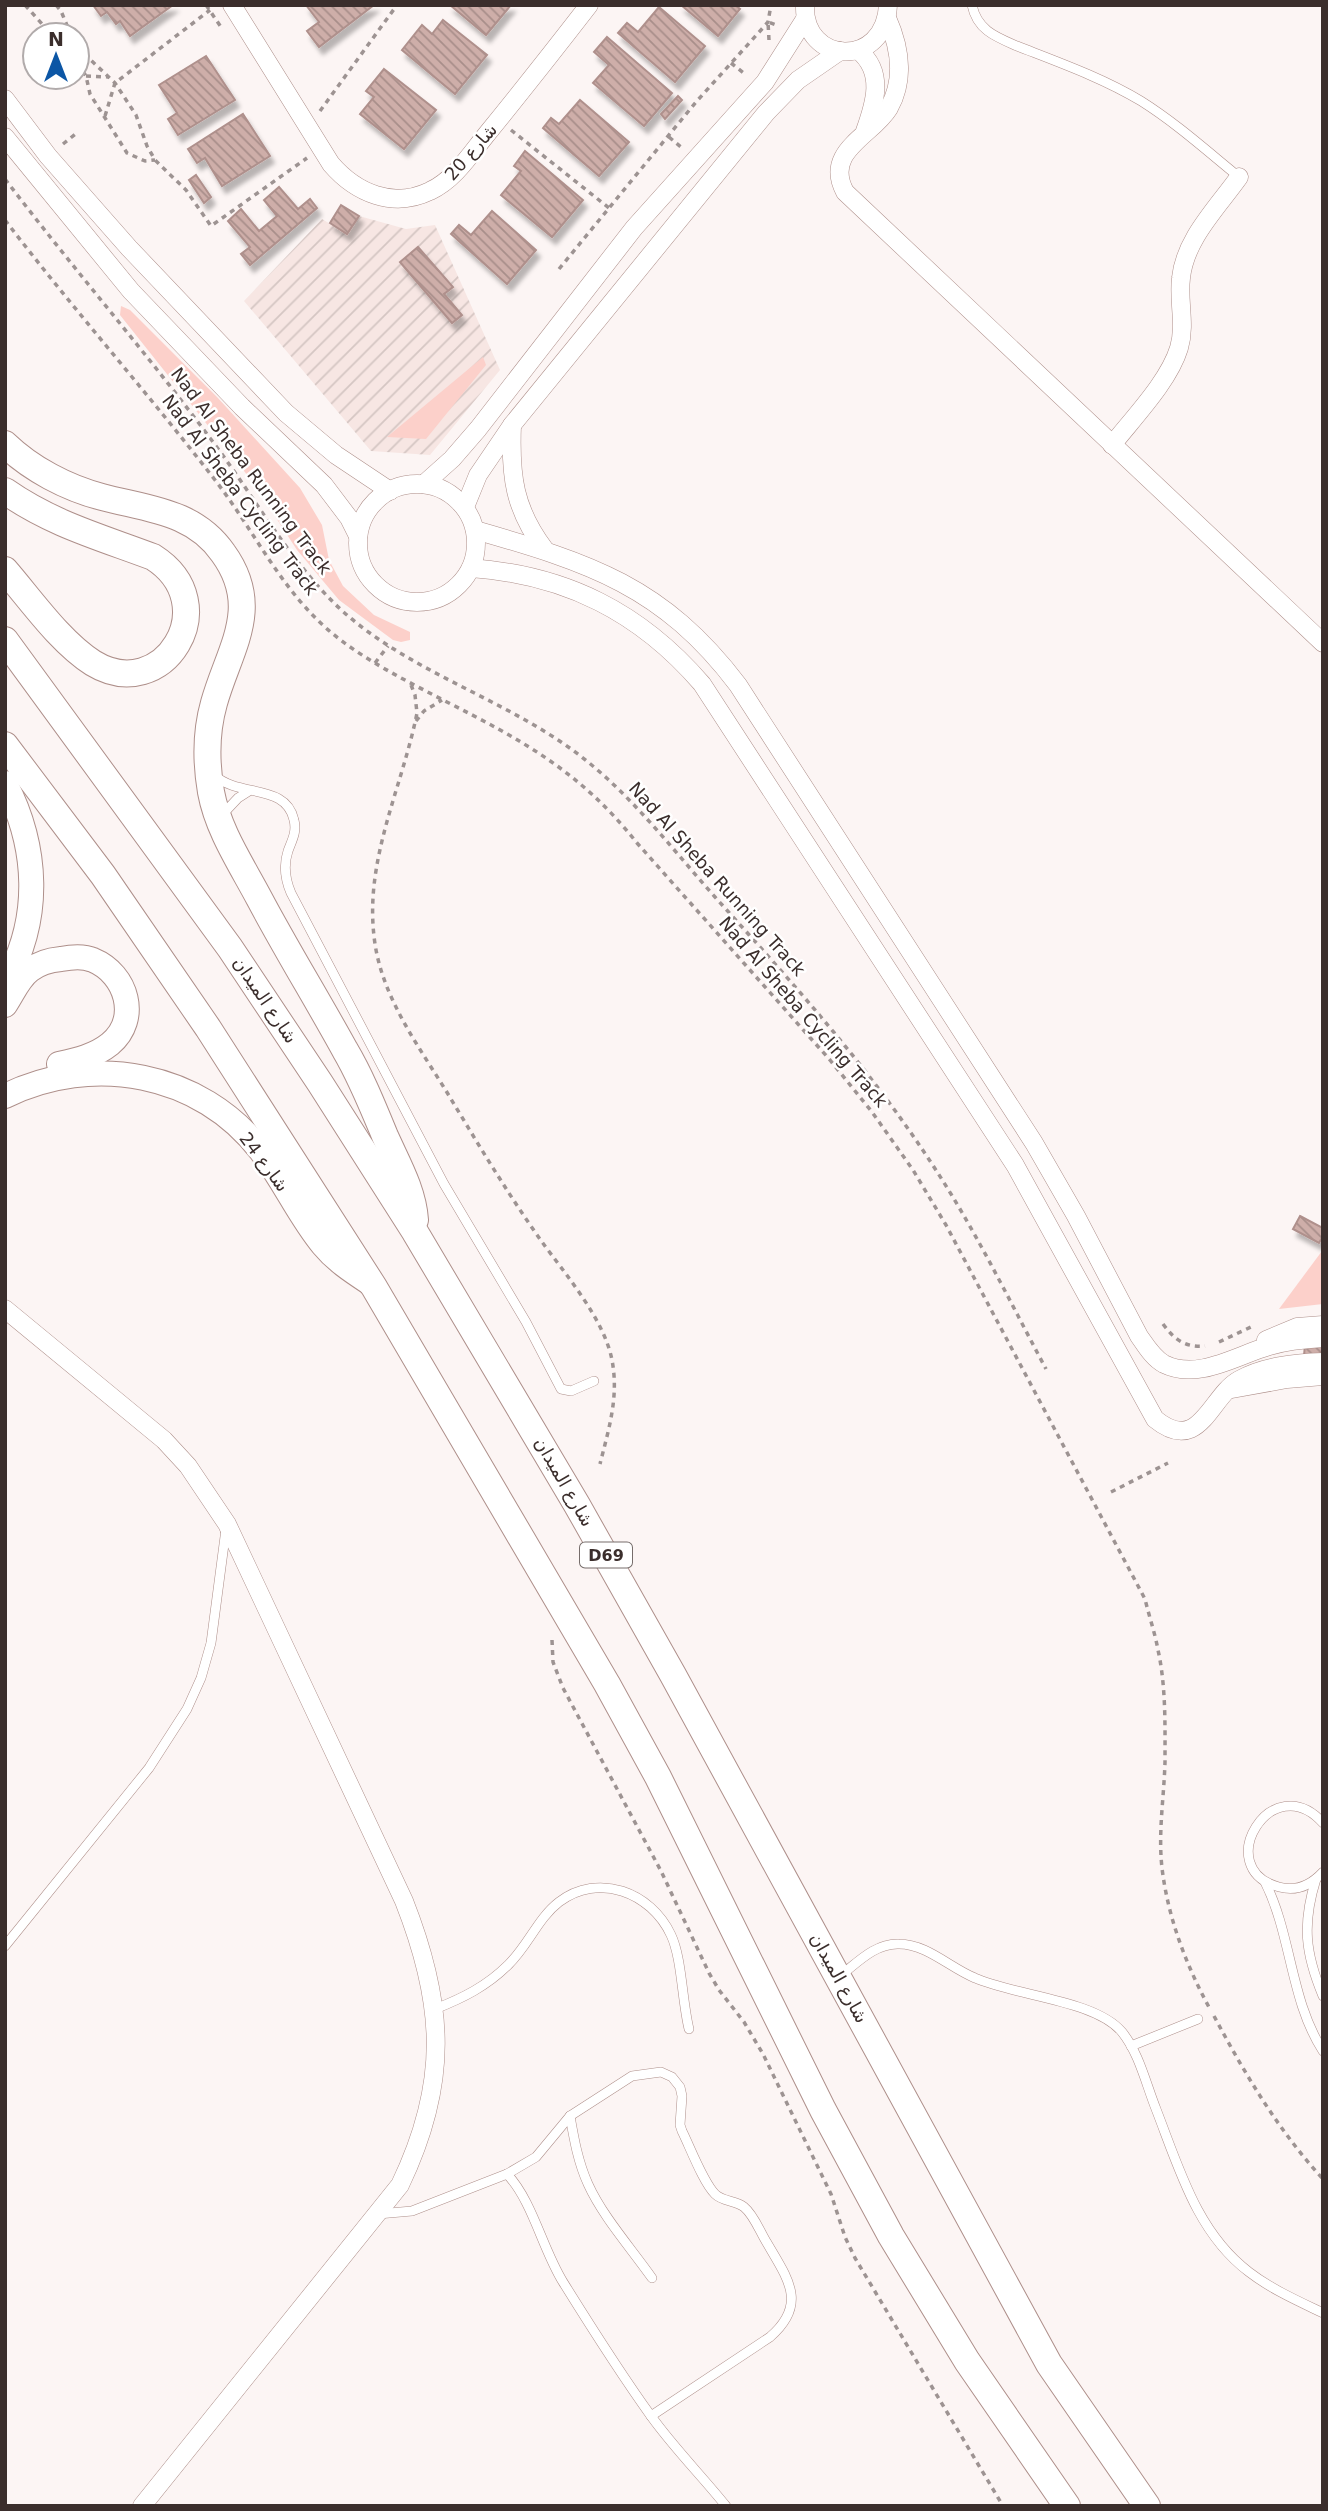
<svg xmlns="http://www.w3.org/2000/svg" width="1328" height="2511" font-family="'DejaVu Sans','Noto Sans Arabic',sans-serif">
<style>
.industrial{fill:url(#industrial-furrows)}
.green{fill:#fcd0ca}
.building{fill:url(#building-back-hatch);stroke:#af908c;stroke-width:2;filter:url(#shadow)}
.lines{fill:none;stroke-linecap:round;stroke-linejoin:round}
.lane-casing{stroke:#ae8f8a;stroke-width:10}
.street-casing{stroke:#ae8f8a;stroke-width:19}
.secondary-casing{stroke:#ae8f8a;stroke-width:26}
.primary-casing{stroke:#ae8f8a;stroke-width:28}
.path{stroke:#9d9392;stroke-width:3.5;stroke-dasharray:5 5;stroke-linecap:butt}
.lane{stroke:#fff;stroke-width:9}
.street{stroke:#fff;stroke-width:18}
.secondary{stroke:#fff;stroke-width:24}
.primary{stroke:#fff;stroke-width:26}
.labels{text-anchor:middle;stroke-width:5;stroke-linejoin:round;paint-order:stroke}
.shield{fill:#fff;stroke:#766d6b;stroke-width:2}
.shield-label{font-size:16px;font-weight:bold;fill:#3b2e2c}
.street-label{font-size:18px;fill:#3b2e2c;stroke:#fff}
</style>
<defs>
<pattern id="industrial-furrows" width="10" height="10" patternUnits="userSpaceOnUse" patternTransform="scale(1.75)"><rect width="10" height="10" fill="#f7e6e3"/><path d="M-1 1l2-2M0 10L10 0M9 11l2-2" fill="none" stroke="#d5c6c3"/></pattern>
<pattern id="building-back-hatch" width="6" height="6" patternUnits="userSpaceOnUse" patternTransform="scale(1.75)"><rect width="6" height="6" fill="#ceaea9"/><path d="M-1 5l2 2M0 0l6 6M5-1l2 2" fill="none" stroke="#a88e8a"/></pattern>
<filter id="shadow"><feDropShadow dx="4" dy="7" stdDeviation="2" flood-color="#0004"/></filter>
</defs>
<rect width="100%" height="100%" fill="#fcf5f4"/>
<path class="industrial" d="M 359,216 L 406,229 L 435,225 L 500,370 L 430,455 L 371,451 L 244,301 L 322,219 L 347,234 Z"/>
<g class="green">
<path d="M 121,306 L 130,310 L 217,397 L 300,488 L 322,525 L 329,560 L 343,586 L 374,615 L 410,632 L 410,640 L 401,642 L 393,640 L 339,600 L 297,550 L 252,481 L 120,315 Z"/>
<path d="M 483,357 L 486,365 L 426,439 L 387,437 Z"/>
<path d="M 1323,1250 L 1323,1304 L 1279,1309 L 1322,1251 Z"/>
</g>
<g class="building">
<path d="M 93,5 L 173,5 L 130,36 L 120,21 L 116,24 L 107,12 L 101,16 Z"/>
<path d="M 306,5 L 374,5 L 319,47 L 307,31 L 319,22 Z"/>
<path d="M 450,5 L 511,5 L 486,35 Z"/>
<path d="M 681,5 L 735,5 L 740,9 L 718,36 Z"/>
<path d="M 659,7 L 705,46 L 675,82 L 618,33 L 627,23 L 638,32 Z"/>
<path d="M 443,20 L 487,55 L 455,94 L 402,50 L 422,25 L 432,34 Z"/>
<path d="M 607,37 L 672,93 L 644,126 L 593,83 L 609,65 L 594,52 Z"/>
<path d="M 206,56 L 235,100 L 178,135 L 168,119 L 177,113 L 159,85 Z"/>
<path d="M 384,69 L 436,110 L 404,149 L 360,114 L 374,97 L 366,91 Z"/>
<path d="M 678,96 L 682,100 L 665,119 L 661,114 Z"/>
<path d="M 580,100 L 629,142 L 599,176 L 543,128 L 551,118 L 559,124 Z"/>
<path d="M 243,114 L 270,156 L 222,186 L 205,158 L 197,163 L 188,149 Z"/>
<path d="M 525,151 L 583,200 L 552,237 L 501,195 L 521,171 L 514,166 Z"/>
<path d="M 196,175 L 211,197 L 204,203 L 189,180 Z"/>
<path d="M 279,187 L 298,209 L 310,199 L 317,208 L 250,265 L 241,254 L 250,247 L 228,221 L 241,209 L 259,231 L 277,216 L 264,200 Z"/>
<path d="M 341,205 L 359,216 L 347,234 L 330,223 Z"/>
<path d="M 492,211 L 536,250 L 507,284 L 451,234 L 459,225 L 471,235 Z"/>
<path d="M 418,247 L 453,287 L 444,294 L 462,315 L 452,323 L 400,262 Z"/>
<path d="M 1300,1216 L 1323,1228 L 1323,1236 L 1319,1243 L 1293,1229 Z"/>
<path d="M 1305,1344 L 1323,1345 L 1323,1356 L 1304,1356 Z"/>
</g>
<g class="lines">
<defs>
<g id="lane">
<path d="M 972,5 C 977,30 996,37 1017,46 C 1058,62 1103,78 1141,101 C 1176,123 1207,151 1239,177"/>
<path d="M 214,775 C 239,798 286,783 294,820 C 297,832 292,840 288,851 C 283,866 285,879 291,893 L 444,1184 L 526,1322 L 561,1389 L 571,1391 L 594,1381"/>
<path d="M 222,815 L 238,798 L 249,791"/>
<path d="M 1323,1823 C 1272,1766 1210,1869 1279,1887 C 1297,1892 1311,1885 1323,1872"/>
<path d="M 1316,1879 C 1302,1924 1305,1953 1323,1996"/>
<path d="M 1265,1882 C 1292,1936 1290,2000 1323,2051"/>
<path d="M 5,1946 L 149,1768 L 187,1709 L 201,1678 L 211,1643 L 226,1529"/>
<path d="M 840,1976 C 857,1963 875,1943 899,1944 C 927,1944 950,1968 975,1978 C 1016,1996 1095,2000 1122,2032 C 1139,2053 1146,2084 1156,2109 C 1179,2168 1197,2233 1249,2272 C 1271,2289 1298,2301 1323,2313"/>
<path d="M 435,2009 C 463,1998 487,1986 508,1965 C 528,1946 538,1918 559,1902 C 598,1872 651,1892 671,1935 C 682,1958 682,2001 689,2029"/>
<path d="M 1131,2046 L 1198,2019"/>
<path d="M 570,2116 C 574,2139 578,2162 588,2184 C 603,2217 631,2248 652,2278"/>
<path d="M 507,2174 C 533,2202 542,2248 563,2282 C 591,2327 620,2373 651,2416 C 674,2448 701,2475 726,2506"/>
<path d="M 378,2214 L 412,2211 L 507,2174 L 536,2157 L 570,2116 L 632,2076 L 661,2072 L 672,2077 L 680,2087 L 682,2096 L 680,2125 L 682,2131 C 690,2147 703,2182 715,2194 C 723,2202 735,2200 744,2207 C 754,2215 760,2232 767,2243 C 788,2279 808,2304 770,2337 L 651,2416"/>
</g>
<g id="street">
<path d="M 232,5 L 331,164 C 356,193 393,209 430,191 C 454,180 470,155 486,135 C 521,92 555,49 589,5"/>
<path d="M 805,5 C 803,65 885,69 888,5"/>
<path d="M 887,18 C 900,47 905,79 889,108 C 872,136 823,151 845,192 L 1323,643"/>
<path d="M 858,50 C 885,72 875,103 865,131"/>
<path d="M 5,99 L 48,156 L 129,248 L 286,413 L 336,455 L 390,491"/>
<path d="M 5,137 L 131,291 L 242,407 L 324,485 L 349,518 L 358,536"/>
<path d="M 512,425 C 510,476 514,509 545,550"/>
<path d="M 1112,445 C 1134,417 1169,381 1179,348 C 1186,324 1178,302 1181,278 C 1185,239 1217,208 1239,177"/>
<circle cx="417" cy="543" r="59"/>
<path d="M 424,484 L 452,459 L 478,429 L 634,228 L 765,82 L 805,19"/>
<path d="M 465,507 L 478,475 L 512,425 L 766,113 L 798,80 L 840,51"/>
<path d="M 475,530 C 590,563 663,586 738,685 L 1034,1143 L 1076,1216 L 1139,1336 C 1146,1346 1153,1358 1164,1364 C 1198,1381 1237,1355 1269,1346 C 1286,1341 1305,1339 1323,1338"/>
<path d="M 471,568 C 566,575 640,612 702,684 L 1015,1165 L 1155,1419 C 1200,1456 1210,1396 1239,1380 C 1264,1366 1295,1363 1323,1362"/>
<path d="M 5,1309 L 164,1440 L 188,1466 L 227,1524 L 404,1901 C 445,2005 449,2083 400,2185 L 142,2506"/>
<path d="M 1266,1340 L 1297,1327 L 1323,1325"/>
<path d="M 1232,1389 L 1287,1379 L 1323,1376"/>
</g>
<g id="secondary">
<path d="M 5,783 C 38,847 42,919 5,983"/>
<path d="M 5,1005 C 13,993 19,978 30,970 C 39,963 50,960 61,959 C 71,957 84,956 93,960 C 127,974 140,1019 110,1044 C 95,1056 77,1060 59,1064"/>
<path d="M 5,1096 C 92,1053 201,1072 261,1151 C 284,1181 299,1216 323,1245 C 337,1262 355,1273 373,1285"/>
</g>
<g id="primary">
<path d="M 5,444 C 31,469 67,488 102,497 C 147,509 194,511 223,553 C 263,608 229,649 214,703 C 206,731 206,763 211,792 C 218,830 241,864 259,898 C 286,949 317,999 345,1050 C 361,1077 373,1107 385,1136 C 397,1163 413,1190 415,1220"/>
<path d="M 5,491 C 52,524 100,537 153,557 C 227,604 163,706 93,663 C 60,642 31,600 5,570"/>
<path d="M 5,640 L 230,948 L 320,1083 L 415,1232 L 577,1505 L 673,1675 L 1049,2364 L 1147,2506"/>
<path d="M 5,745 L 103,875 L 208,1028 L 374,1287 L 607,1684 L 658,1777 L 823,2110 L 891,2236 L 967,2361 L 1067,2506"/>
</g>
</defs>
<use href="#lane" class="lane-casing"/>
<use href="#street" class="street-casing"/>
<use href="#secondary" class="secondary-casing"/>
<use href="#primary" class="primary-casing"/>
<g class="path">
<path d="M 25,5 L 52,35"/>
<path d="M 56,5 L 61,11 L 71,35"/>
<path d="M 206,5 L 221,27"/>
<path d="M 769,40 L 768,22 L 779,26"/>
<path d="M 77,47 L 115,83 L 136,115 L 147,146 L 155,160 L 186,190 L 211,226 L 307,158"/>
<path d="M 77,63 L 86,76 L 90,94 L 127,153 L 145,161 L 155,160"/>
<path d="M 731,63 L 745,74"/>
<path d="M 86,76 L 109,77"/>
<path d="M 320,111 L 397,5"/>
<path d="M 105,116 L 115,83 L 210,10"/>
<path d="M 511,130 L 609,208"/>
<path d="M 669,137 L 682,148"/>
<path d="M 63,144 L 78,132"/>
<path d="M 5,179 C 72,267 144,350 210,438 C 252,493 286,556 336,605 C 408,674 511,699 588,762 C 636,801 674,851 715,897 C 790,980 866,1064 928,1158 C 973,1225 1008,1298 1046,1369"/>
<path d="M 5,220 C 73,309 147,392 215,480 C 253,529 279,586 326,628 C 360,658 403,679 443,700 C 522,740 581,772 637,843 L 830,1060 L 872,1112 L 913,1170 L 946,1225 L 1145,1599 C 1149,1616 1155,1633 1158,1650 C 1166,1686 1165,1726 1165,1762 C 1164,1798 1158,1832 1162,1868 C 1168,1918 1186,1965 1210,2009"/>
<path d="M 559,269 L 696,102 L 761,30 L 768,22 L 771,5"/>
<path d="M 375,663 L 388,646"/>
<path d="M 411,685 L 415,695 L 417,713 C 402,788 365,858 374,936 C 380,995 418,1045 448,1094 C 478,1144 508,1194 542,1242 C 566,1275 604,1319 612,1360 C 619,1397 609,1428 600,1464"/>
<path d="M 416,721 L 424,711 L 442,700"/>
<path d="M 1163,1324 C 1174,1339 1185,1348 1205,1346"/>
<path d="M 1219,1342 L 1253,1326"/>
<path d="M 1111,1492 L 1168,1463"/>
<path d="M 552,1640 L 553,1662 L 563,1688 L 661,1871 L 709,1973 L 719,1990 L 744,2022 L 763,2054 L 831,2194 L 845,2237 L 855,2258 L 1003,2506"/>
<path d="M 1214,2016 C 1245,2074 1278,2130 1323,2179"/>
</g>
<use href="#lane" class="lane"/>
<use href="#street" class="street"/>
<use href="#secondary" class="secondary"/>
<use href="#primary" class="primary"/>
</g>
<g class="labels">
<rect class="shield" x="580" y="1542.5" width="52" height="25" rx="5"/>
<g class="shield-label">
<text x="606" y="1561">D69</text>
</g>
<g class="street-label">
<text transform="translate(471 152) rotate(-49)" y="6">شارع 20</text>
<text transform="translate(251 471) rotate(53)" y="6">Nad Al Sheba Running Track</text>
<text transform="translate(240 495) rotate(53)" y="6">Nad Al Sheba Cycling Track</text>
<text transform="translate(717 879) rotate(48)" y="6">Nad Al Sheba Running Track</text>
<text transform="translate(265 1000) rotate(56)" y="6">شارع الميدان</text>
<text transform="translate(803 1012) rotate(49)" y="6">Nad Al Sheba Cycling Track</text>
<text transform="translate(264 1162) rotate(53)" y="6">شارع 24</text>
<text transform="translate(564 1482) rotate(60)" y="6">شارع الميدان</text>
<text transform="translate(839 1978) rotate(61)" y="6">شارع الميدان</text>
</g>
</g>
<rect width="1328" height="2511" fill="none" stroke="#3b2e2c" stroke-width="14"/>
<g transform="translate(56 56)"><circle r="33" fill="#ffffff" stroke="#b1abab" stroke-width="2"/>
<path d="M0-5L12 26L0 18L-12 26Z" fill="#0c56a5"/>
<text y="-10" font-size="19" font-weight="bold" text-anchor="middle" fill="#3b2e2c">N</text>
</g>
</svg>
